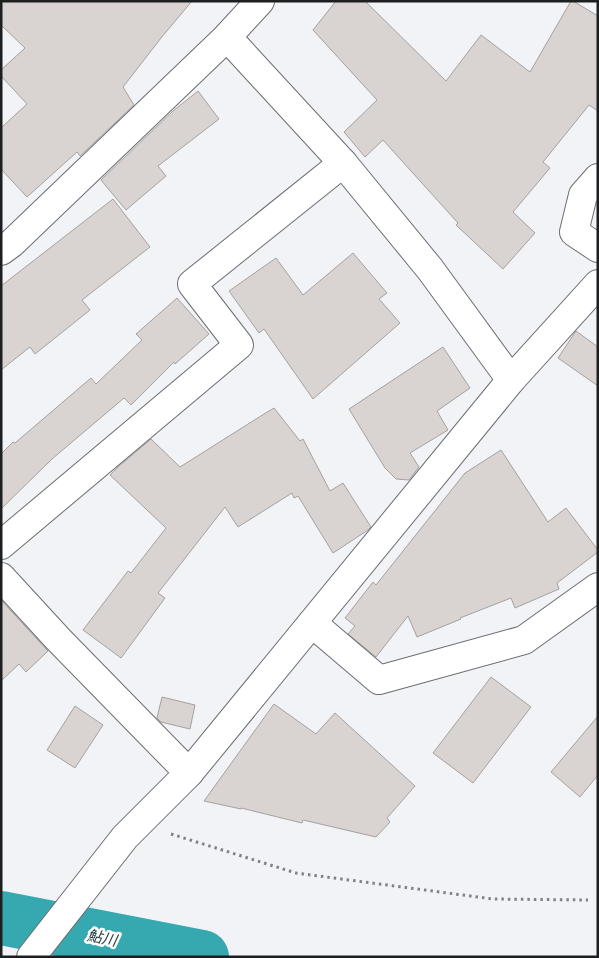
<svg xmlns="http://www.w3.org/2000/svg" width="599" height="958" font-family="'PT Sans Narrow','Noto Sans JP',sans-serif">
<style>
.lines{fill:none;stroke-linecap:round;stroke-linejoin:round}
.river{stroke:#35a8b0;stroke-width:54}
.building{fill:#d9d4d1;stroke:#a6a19f}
.street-casing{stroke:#6b6d70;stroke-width:30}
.path{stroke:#818285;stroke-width:3;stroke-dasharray:2.5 4;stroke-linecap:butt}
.street{stroke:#fff;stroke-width:28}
.labels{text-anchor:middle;stroke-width:5;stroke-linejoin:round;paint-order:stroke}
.water-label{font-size:15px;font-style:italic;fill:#1e3739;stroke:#fff}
</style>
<rect width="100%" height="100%" fill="#f1f3f7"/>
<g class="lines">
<path class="river" d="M 1,918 L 202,957"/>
</g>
<g class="building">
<path d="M 1,1 L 192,1 L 161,38 L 123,87 L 134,105 L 80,156 L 77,152 L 27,197 L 1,169 L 1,128 L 27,104 L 1,76 L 1,70 L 25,48 L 1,25 Z"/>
<path d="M 336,1 L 365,1 L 446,81 L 481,35 L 530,72 L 571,1 L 573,1 L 598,16 L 598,111 L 589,105 L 543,162 L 550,168 L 513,212 L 535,233 L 503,269 L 456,225 L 458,223 L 383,140 L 365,157 L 344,132 L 377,100 L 313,30 Z"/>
<path d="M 198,91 L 219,119 L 158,166 L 166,176 L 126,210 L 101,180 L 173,111 Z"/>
<path d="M 113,199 L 150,247 L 82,300 L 90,310 L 35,354 L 30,347 L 1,370 L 1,286 Z"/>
<path d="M 353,253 L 387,293 L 379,299 L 400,323 L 313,399 L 264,329 L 259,333 L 229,291 L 276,258 L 303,295 Z"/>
<path d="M 177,298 L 209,334 L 175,364 L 174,362 L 131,405 L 124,398 L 52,459 L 1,509 L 1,454 L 13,442 L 15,443 L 91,378 L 96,384 L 142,340 L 136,334 Z"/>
<path d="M 576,331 L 598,347 L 598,386 L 558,358 Z"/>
<path d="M 443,347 L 470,388 L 437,411 L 448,430 L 410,453 L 419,467 L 409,480 L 396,479 L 385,468 L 349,409 Z"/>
<path d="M 274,408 L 300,441 L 303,439 L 330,491 L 343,483 L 371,527 L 368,530 L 333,553 L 298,496 L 294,498 L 292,493 L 238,527 L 225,507 L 158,593 L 165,598 L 121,658 L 83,630 L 128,571 L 131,573 L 166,528 L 110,475 L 118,467 L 151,439 L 180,467 L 264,414 Z"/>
<path d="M 501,450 L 548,522 L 566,508 L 598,550 L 598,552 L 557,583 L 559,589 L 515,608 L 511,598 L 460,618 L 461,619 L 417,637 L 408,616 L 376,657 L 348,634 L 355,626 L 345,618 L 373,582 L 376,585 L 465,473 Z"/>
<path d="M 1,600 L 48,651 L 26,672 L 19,664 L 1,681 Z"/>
<path d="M 491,677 L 531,707 L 473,783 L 433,753 Z"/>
<path d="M 162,697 L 195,705 L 190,729 L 161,722 L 157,718 Z"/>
<path d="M 274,704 L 316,734 L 335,713 L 415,786 L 387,818 L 390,822 L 376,837 L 303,820 L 302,823 L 241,808 L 241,809 L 204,801 Z"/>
<path d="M 75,706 L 103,725 L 75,768 L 47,750 Z"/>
<path d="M 598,716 L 598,775 L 580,797 L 551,772 Z"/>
</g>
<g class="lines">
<defs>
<g id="street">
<path d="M 227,37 L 343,163 L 430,269 L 511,380"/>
<path d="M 598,178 L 583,195 L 574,232 L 598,248"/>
<path d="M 1,251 L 12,243 L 227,37 L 260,1"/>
<path d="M 1,545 L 239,345 L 192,284 L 343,163"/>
<path d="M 1,577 L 58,639 L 189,773"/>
<path d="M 312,623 L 379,680 L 524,640 L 598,587"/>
<path d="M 31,957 L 125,837 L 189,773 L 511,380 L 598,284"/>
</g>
</defs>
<use href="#street" class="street-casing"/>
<path class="path" d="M 171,834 L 296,873 L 493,899 L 588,900"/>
<use href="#street" class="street"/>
</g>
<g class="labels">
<g class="water-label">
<text transform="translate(102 938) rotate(11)" y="5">鮎川</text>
</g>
</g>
<rect width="599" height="958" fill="none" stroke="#1e1f21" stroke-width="5"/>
</svg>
